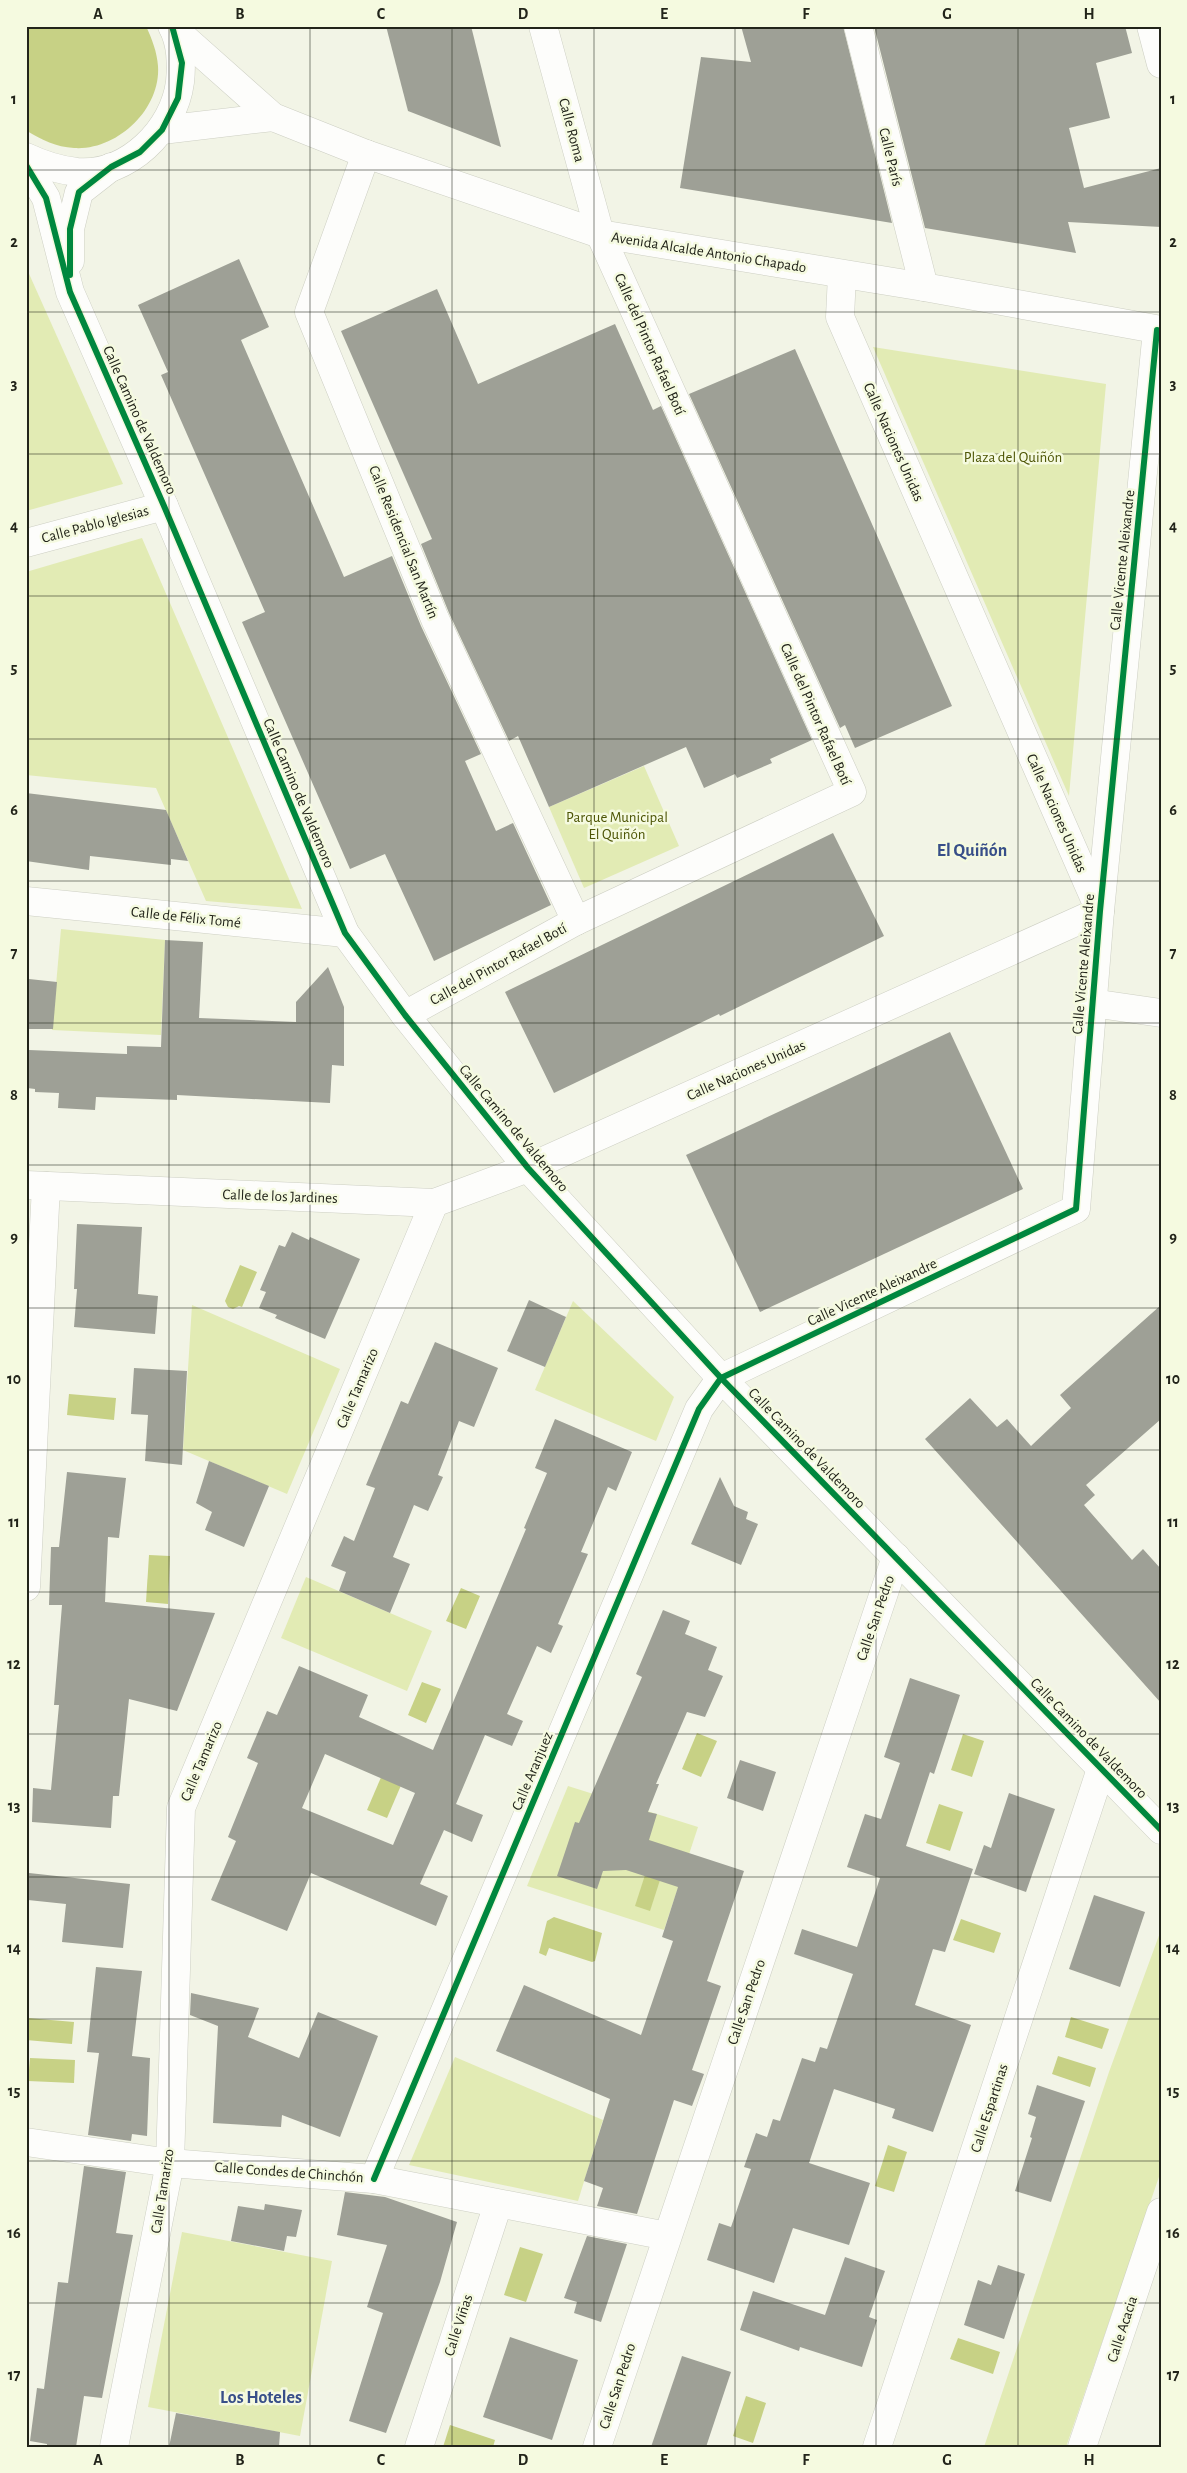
<svg xmlns="http://www.w3.org/2000/svg" width="1187" height="2473" font-family="'Alegreya Sans',sans-serif">
<style>
.green{fill:#e2ebb4}
.water{fill:#c7d185}
.building{fill:#9ea096;fill-rule:evenodd}
.lines{fill:none;stroke-linecap:round;stroke-linejoin:round}
.minor-casing{stroke:#cdcfc3;stroke-width:29}
.major-casing{stroke:#cdcfc3;stroke-width:29}
.minor{stroke:#fdfdfb;stroke-width:28}
.major{stroke:#fdfdfb;stroke-width:28}
.cycleway-casing{stroke:#f5fae0;stroke-width:9}
.cycleway{stroke:#00873e;stroke-width:6}
.grid{fill:none;stroke:#22241a;stroke-width:1;stroke-opacity:0.55}
.labels{text-anchor:middle;stroke-width:5;stroke-linejoin:round;paint-order:stroke}
.street-label{font-size:15px;fill:#22241a;stroke:#f5fae0}
.park-label{font-size:15px;fill:#4e5606;stroke:#f5fae0}
.quarter-label{font-size:18px;font-weight:bold;fill:#384f89;stroke:#f5fae0}
.neatline{fill:none;stroke:#22241a;stroke-width:2}
.grid-label{font-size:16px;text-anchor:middle;font-weight:bold;fill:#22241a}
</style>
<rect width="100%" height="100%" fill="#f2f4e6"/>
<g class="green">
<path d="M 26,267 L 123,484 L 26,511 Z"/>
<path d="M 873,347 L 1106,384 L 1069,796 Z"/>
<path d="M 142,538 L 302,909 L 206,901 L 156,788 L 26,775 L 26,572 Z"/>
<path d="M 644,766 L 679,846 L 584,888 L 549,807 Z"/>
<path d="M 61,929 L 165,940 L 161,1035 L 52,1030 Z"/>
<path d="M 573,1301 L 674,1397 L 656,1441 L 535,1390 Z"/>
<path d="M 192,1305 L 340,1369 L 287,1494 L 183,1450 Z"/>
<path d="M 306,1577 L 432,1631 L 407,1691 L 281,1638 Z"/>
<path d="M 568,1786 L 698,1827 L 664,1930 L 527,1886 Z"/>
<path d="M 1161,1930 L 1161,2171 L 1151,2200 L 1066,2447 L 984,2447 L 1109,2072 Z"/>
<path d="M 455,2057 L 603,2120 L 578,2201 L 409,2165 Z"/>
<path d="M 182,2232 L 332,2261 L 300,2436 L 148,2407 Z"/>
</g>
<g class="water">
<path d="M 26,26 L 146,26 C 152,39 157,52 158,66 C 161,110 116,151 74,148 C 56,147 42,140 27,131 Z"/>
<path d="M 240,1265 L 257,1272 L 242,1307 L 239,1306 L 233,1309 L 228,1307 L 225,1301 Z"/>
<path d="M 69,1394 L 116,1398 L 114,1420 L 67,1415 Z"/>
<path d="M 149,1555 L 170,1556 L 168,1604 L 146,1602 Z"/>
<path d="M 461,1588 L 480,1596 L 466,1629 L 446,1621 Z"/>
<path d="M 422,1682 L 441,1689 L 426,1723 L 408,1715 Z"/>
<path d="M 697,1733 L 717,1741 L 701,1777 L 682,1769 Z"/>
<path d="M 963,1734 L 984,1741 L 972,1777 L 951,1770 Z"/>
<path d="M 382,1775 L 402,1783 L 387,1818 L 367,1810 Z"/>
<path d="M 939,1804 L 963,1812 L 950,1851 L 926,1843 Z"/>
<path d="M 655,1844 L 670,1849 L 650,1911 L 635,1906 Z"/>
<path d="M 554,1917 L 602,1933 L 595,1961 L 592,1962 L 549,1948 L 546,1956 L 539,1953 L 547,1921 Z"/>
<path d="M 961,1919 L 1001,1933 L 994,1953 L 953,1940 Z"/>
<path d="M 1071,2017 L 1109,2029 L 1102,2049 L 1065,2037 Z"/>
<path d="M 28,2018 L 74,2022 L 72,2044 L 26,2040 Z"/>
<path d="M 1058,2056 L 1096,2068 L 1090,2087 L 1052,2074 Z"/>
<path d="M 30,2058 L 75,2060 L 74,2083 L 28,2081 Z"/>
<path d="M 888,2145 L 907,2152 L 894,2192 L 875,2186 Z"/>
<path d="M 520,2247 L 543,2254 L 526,2302 L 504,2295 Z"/>
<path d="M 958,2338 L 1000,2352 L 993,2374 L 950,2359 Z"/>
<path d="M 746,2396 L 766,2403 L 753,2443 L 733,2436 Z"/>
<path d="M 450,2425 L 495,2440 L 493,2447 L 443,2447 Z"/>
</g>
<g class="building">
<path d="M 386,26 L 471,26 L 501,147 L 408,111 Z"/>
<path d="M 741,26 L 843,26 L 892,223 L 680,188 L 701,57 L 751,62 Z"/>
<path d="M 874,26 L 1125,26 L 1132,53 L 1096,63 L 1110,118 L 1069,128 L 1084,188 L 1161,168 L 1161,227 L 1068,222 L 1076,253 L 925,228 Z"/>
<path d="M 239,259 L 269,327 L 241,340 L 344,577 L 392,556 L 421,626 L 481,754 L 465,761 L 496,831 L 513,823 L 551,905 L 434,961 L 385,854 L 350,869 L 242,622 L 265,612 L 161,375 L 168,372 L 138,305 Z"/>
<path d="M 437,289 L 478,384 L 615,324 L 653,410 L 661,406 L 812,740 L 770,759 L 772,763 L 737,778 L 735,774 L 704,788 L 686,747 L 549,807 L 518,736 L 509,741 L 449,613 L 421,544 L 432,539 L 341,331 Z"/>
<path d="M 795,349 L 952,706 L 855,748 L 845,725 L 840,728 L 689,394 Z"/>
<path d="M 26,793 L 166,810 L 188,861 L 171,859 L 171,865 L 90,856 L 89,870 L 26,861 Z"/>
<path d="M 833,833 L 884,936 L 720,1016 L 719,1014 L 554,1093 L 505,992 Z"/>
<path d="M 165,940 L 203,942 L 199,1018 L 296,1022 L 296,1002 L 328,967 L 344,1007 L 344,1066 L 332,1065 L 330,1103 L 177,1095 L 177,1100 L 96,1097 L 95,1110 L 58,1108 L 59,1093 L 35,1092 L 35,1089 L 27,1088 L 29,1050 L 127,1054 L 127,1046 L 161,1047 Z"/>
<path d="M 29,979 L 57,982 L 53,1029 L 26,1029 Z"/>
<path d="M 950,1032 L 1023,1189 L 760,1312 L 686,1155 Z"/>
<path d="M 77,1224 L 142,1227 L 138,1294 L 158,1296 L 155,1334 L 74,1327 L 77,1289 L 74,1289 Z"/>
<path d="M 292,1232 L 309,1240 L 310,1237 L 360,1259 L 325,1339 L 275,1318 L 277,1315 L 259,1308 L 266,1292 L 260,1290 L 279,1245 L 285,1247 Z"/>
<path d="M 529,1300 L 566,1317 L 545,1367 L 507,1351 Z"/>
<path d="M 1161,1305 L 1161,1419 L 1086,1485 L 1095,1495 L 1084,1505 L 1132,1560 L 1143,1549 L 1161,1569 L 1161,1703 L 925,1439 L 970,1398 L 997,1427 L 1007,1419 L 1031,1446 L 1071,1408 L 1060,1395 Z"/>
<path d="M 435,1342 L 498,1368 L 474,1427 L 459,1421 L 438,1475 L 443,1477 L 428,1511 L 414,1505 L 393,1557 L 410,1564 L 390,1613 L 339,1591 L 346,1572 L 331,1566 L 344,1536 L 354,1541 L 375,1488 L 366,1485 L 401,1401 L 408,1404 Z"/>
<path d="M 134,1368 L 187,1371 L 182,1465 L 145,1461 L 148,1415 L 131,1414 Z"/>
<path d="M 555,1419 L 632,1452 L 616,1491 L 608,1487 L 581,1552 L 588,1554 L 558,1624 L 563,1626 L 551,1653 L 537,1646 L 507,1714 L 523,1721 L 512,1746 L 485,1735 L 456,1804 L 483,1815 L 472,1842 L 444,1830 L 420,1884 L 448,1896 L 436,1926 L 311,1873 L 287,1931 L 211,1900 L 236,1841 L 228,1837 L 258,1763 L 247,1758 L 267,1711 L 277,1715 L 299,1666 L 368,1695 L 359,1717 L 433,1750 L 526,1529 L 524,1528 L 547,1473 L 535,1468 ZM 325,1754 L 415,1793 L 393,1845 L 302,1808 Z"/>
<path d="M 209,1461 L 269,1486 L 244,1547 L 205,1530 L 212,1512 L 196,1503 Z"/>
<path d="M 67,1472 L 126,1478 L 119,1538 L 108,1537 L 105,1602 L 215,1613 L 177,1711 L 129,1699 L 119,1796 L 113,1796 L 111,1828 L 32,1822 L 33,1788 L 51,1790 L 59,1705 L 54,1705 L 62,1605 L 49,1605 L 51,1547 L 59,1547 Z"/>
<path d="M 720,1477 L 734,1506 L 748,1512 L 746,1519 L 758,1524 L 741,1565 L 691,1544 Z"/>
<path d="M 663,1610 L 690,1621 L 685,1634 L 717,1647 L 708,1670 L 723,1676 L 705,1717 L 687,1712 L 656,1784 L 659,1784 L 648,1812 L 657,1814 L 649,1840 L 744,1871 L 707,1981 L 721,1986 L 692,2070 L 704,2074 L 692,2106 L 674,2100 L 637,2214 L 597,2206 L 603,2188 L 584,2181 L 610,2099 L 496,2051 L 524,1985 L 641,2035 L 673,1941 L 662,1937 L 678,1887 L 626,1870 L 603,1871 L 597,1889 L 557,1876 L 575,1822 L 579,1823 L 642,1677 L 636,1674 Z"/>
<path d="M 910,1678 L 960,1695 L 934,1774 L 930,1772 L 906,1846 L 973,1869 L 945,1952 L 933,1949 L 915,2005 L 971,2025 L 933,2132 L 892,2118 L 895,2109 L 834,2089 L 809,2163 L 870,2183 L 849,2245 L 793,2228 L 774,2283 L 707,2260 L 719,2223 L 731,2227 L 751,2169 L 744,2167 L 756,2133 L 767,2137 L 773,2119 L 780,2121 L 802,2058 L 815,2062 L 820,2047 L 827,2049 L 853,1974 L 794,1954 L 802,1929 L 857,1947 L 880,1878 L 847,1867 L 865,1814 L 881,1819 L 900,1763 L 884,1757 Z"/>
<path d="M 740,1760 L 776,1772 L 763,1811 L 727,1798 Z"/>
<path d="M 1009,1793 L 1055,1809 L 1026,1892 L 974,1874 L 984,1845 L 991,1848 Z"/>
<path d="M 29,1873 L 130,1884 L 123,1948 L 62,1942 L 66,1904 L 28,1900 Z"/>
<path d="M 1094,1895 L 1145,1912 L 1120,1987 L 1069,1969 Z"/>
<path d="M 96,1967 L 142,1971 L 132,2056 L 150,2058 L 147,2136 L 132,2134 L 131,2141 L 88,2135 L 99,2053 L 87,2052 Z"/>
<path d="M 191,1993 L 259,2008 L 248,2037 L 299,2058 L 318,2012 L 378,2036 L 340,2137 L 282,2115 L 281,2127 L 213,2123 L 218,2026 L 190,2015 Z"/>
<path d="M 1037,2085 L 1085,2101 L 1051,2202 L 1015,2191 L 1032,2138 L 1030,2137 L 1036,2117 L 1028,2114 Z"/>
<path d="M 84,2166 L 126,2172 L 116,2233 L 133,2235 L 102,2398 L 84,2396 L 76,2447 L 47,2447 L 47,2444 L 30,2441 L 37,2388 L 44,2389 L 58,2282 L 68,2283 Z"/>
<path d="M 345,2192 L 385,2197 L 457,2222 L 440,2282 L 386,2433 L 349,2421 L 383,2313 L 367,2307 L 387,2245 L 337,2235 Z"/>
<path d="M 265,2204 L 302,2210 L 296,2237 L 287,2236 L 284,2251 L 231,2241 L 238,2206 L 264,2210 Z"/>
<path d="M 587,2236 L 627,2244 L 601,2322 L 574,2313 L 577,2302 L 564,2298 Z"/>
<path d="M 845,2257 L 885,2271 L 869,2317 L 877,2320 L 862,2367 L 800,2347 L 799,2351 L 740,2330 L 753,2291 L 825,2315 Z"/>
<path d="M 998,2265 L 1025,2274 L 1004,2339 L 964,2325 L 978,2280 L 991,2285 Z"/>
<path d="M 510,2337 L 578,2360 L 552,2440 L 483,2417 Z"/>
<path d="M 682,2356 L 731,2372 L 706,2447 L 651,2447 Z"/>
<path d="M 176,2413 L 280,2432 L 279,2447 L 169,2447 Z"/>
</g>
<g class="lines">
<defs>
<g id="minor">
<path d="M 858,26 L 924,287"/>
<path d="M 1151,26 L 1161,64"/>
<path d="M 366,154 L 309,312 L 435,619 L 576,921"/>
<path d="M 26,165 L 46,198 L 70,292 L 164,506 L 345,933 L 405,1015 L 528,1168 L 721,1378 L 1161,1830"/>
<path d="M 70,261 L 70,229 L 79,192 L 111,167"/>
<path d="M 26,543 L 164,506"/>
<path d="M 26,901 L 345,933"/>
<path d="M 1092,1003 L 1161,1013"/>
<path d="M 405,1015 L 576,921 L 852,792 L 600,234 L 543,26"/>
<path d="M 26,1185 L 434,1203 L 528,1168 L 1100,911 L 840,317 L 842,275"/>
<path d="M 26,1587 L 46,1186"/>
<path d="M 26,2142 L 170,2163 L 374,2179 L 667,2236"/>
<path d="M 374,2179 L 699,1409 L 721,1378 L 1076,1209 L 1100,911 L 1157,330"/>
<path d="M 114,2447 L 170,2163 L 181,1808 L 434,1203"/>
<path d="M 419,2447 L 498,2204"/>
<path d="M 597,2447 L 896,1557"/>
<path d="M 877,2447 L 1101,1769"/>
<path d="M 1082,2447 L 1161,2212"/>
</g>
<g id="major">
<path d="M 174,29 L 273,117 L 366,154 L 600,234 L 924,287 L 1161,330"/>
<path d="M 162,130 L 273,117"/>
<path d="M 26,157 C 43,165 58,170 77,172 C 128,176 174,130 180,82 C 182,65 181,42 172,26"/>
</g>
</defs>
<use href="#minor" class="minor-casing"/>
<use href="#major" class="major-casing"/>
<use href="#minor" class="minor"/>
<use href="#major" class="major"/>
<defs>
<g id="cycleway">
<path d="M 26,165 L 46,198 L 70,292 L 164,506 L 345,933 L 405,1015 L 528,1168 L 721,1378 L 1161,1830"/>
<path d="M 70,275 L 70,229 L 79,192 L 111,167 L 140,152 L 162,130 L 178,98 L 182,63 L 172,26"/>
<path d="M 374,2179 L 699,1409 L 721,1378 L 1076,1209 L 1100,911 L 1157,330"/>
</g>
</defs>
<use href="#cycleway" class="cycleway-casing"/>
<use href="#cycleway" class="cycleway"/>
</g>
<path class="grid" d="M 169,26 L 169,2447M 310,26 L 310,2447M 452,26 L 452,2447M 594,26 L 594,2447M 735,26 L 735,2447M 876,26 L 876,2447M 1018,26 L 1018,2447M 26,170 L 1161,170M 26,312 L 1161,312M 26,454 L 1161,454M 26,596 L 1161,596M 26,739 L 1161,739M 26,881 L 1161,881M 26,1023 L 1161,1023M 26,1165 L 1161,1165M 26,1308 L 1161,1308M 26,1450 L 1161,1450M 26,1592 L 1161,1592M 26,1734 L 1161,1734M 26,1877 L 1161,1877M 26,2019 L 1161,2019M 26,2161 L 1161,2161M 26,2303 L 1161,2303"/>
<g class="labels">
<g class="street-label">
<text transform="translate(572 130) rotate(75)" y="5">Calle Roma</text>
<text transform="translate(891 157) rotate(76)" y="5">Calle París</text>
<text transform="translate(709 252) rotate(9)" y="5">Avenida Alcalde Antonio Chapado</text>
<text transform="translate(650 344) rotate(66)" y="5">Calle del Pintor Rafael Botí</text>
<text transform="translate(140 420) rotate(66)" y="5">Calle Camino de Valdemoro</text>
<text transform="translate(894 442) rotate(66)" y="5">Calle Naciones Unidas</text>
<text transform="translate(95 524) rotate(-15)" y="5">Calle Pablo Iglesias</text>
<text transform="translate(404 542) rotate(68)" y="5">Calle Residencial San Martín</text>
<text transform="translate(1122 560) rotate(-84)" y="5">Calle Vicente Aleixandre</text>
<text transform="translate(816 714) rotate(66)" y="5">Calle del Pintor Rafael Botí</text>
<text transform="translate(299 793) rotate(67)" y="5">Calle Camino de Valdemoro</text>
<text transform="translate(1057 813) rotate(66)" y="5">Calle Naciones Unidas</text>
<text transform="translate(186 917) rotate(6)" y="5">Calle de Félix Tomé</text>
<text transform="translate(498 964) rotate(-29)" y="5">Calle del Pintor Rafael Botí</text>
<text transform="translate(1083 964) rotate(-85)" y="5">Calle Vicente Aleixandre</text>
<text transform="translate(746 1070) rotate(-24)" y="5">Calle Naciones Unidas</text>
<text transform="translate(514 1128) rotate(50)" y="5">Calle Camino de Valdemoro</text>
<text transform="translate(280 1196) rotate(2)" y="5">Calle de los Jardines</text>
<text transform="translate(872 1292) rotate(-25)" y="5">Calle Vicente Aleixandre</text>
<text transform="translate(357 1388) rotate(-67)" y="5">Calle Tamarizo</text>
<text transform="translate(807 1448) rotate(46)" y="5">Calle Camino de Valdemoro</text>
<text transform="translate(875 1618) rotate(-71)" y="5">Calle San Pedro</text>
<text transform="translate(1089 1738) rotate(46)" y="5">Calle Camino de Valdemoro</text>
<text transform="translate(201 1761) rotate(-67)" y="5">Calle Tamarizo</text>
<text transform="translate(532 1771) rotate(-67)" y="5">Calle Aranjuez</text>
<text transform="translate(746 2002) rotate(-71)" y="5">Calle San Pedro</text>
<text transform="translate(989 2108) rotate(-72)" y="5">Calle Espartinas</text>
<text transform="translate(289 2172) rotate(4)" y="5">Calle Condes de Chinchón</text>
<text transform="translate(162 2191) rotate(-81)" y="5">Calle Tamarizo</text>
<text transform="translate(458 2325) rotate(-72)" y="5">Calle Viñas</text>
<text transform="translate(1122 2329) rotate(-72)" y="5">Calle Acacia</text>
<text transform="translate(617 2386) rotate(-72)" y="5">Calle San Pedro</text>
</g>
<g class="park-label">
<text x="1013" y="462">Plaza del Quiñón</text>
<text x="617" y="822">Parque Municipal<tspan x="617" dy="17">El Quiñón</tspan></text>
</g>
<g class="quarter-label">
<text x="972" y="856">El Quiñón</text>
<text x="261" y="2403">Los Hoteles</text>
</g>
</g>
<rect width="1187" height="2473" fill="none" stroke="#f5fae0" stroke-width="55"/>
<rect x="28" y="28" width="1132" height="2418" class="neatline"/>
<g class="grid-label">
<text x="98" y="19">A</text>
<text x="240" y="19">B</text>
<text x="381" y="19">C</text>
<text x="523" y="19">D</text>
<text x="664" y="19">E</text>
<text x="806" y="19">F</text>
<text x="947" y="19">G</text>
<text x="1089" y="19">H</text>
<text x="14" y="104">1</text>
<text x="1173" y="104">1</text>
<text x="14" y="247">2</text>
<text x="1173" y="247">2</text>
<text x="14" y="389">3</text>
<text x="1173" y="389">3</text>
<text x="14" y="531">4</text>
<text x="1173" y="531">4</text>
<text x="14" y="673">5</text>
<text x="1173" y="673">5</text>
<text x="14" y="815">6</text>
<text x="1173" y="815">6</text>
<text x="14" y="958">7</text>
<text x="1173" y="958">7</text>
<text x="14" y="1100">8</text>
<text x="1173" y="1100">8</text>
<text x="14" y="1242">9</text>
<text x="1173" y="1242">9</text>
<text x="14" y="1384">10</text>
<text x="1173" y="1384">10</text>
<text x="14" y="1527">11</text>
<text x="1173" y="1527">11</text>
<text x="14" y="1669">12</text>
<text x="1173" y="1669">12</text>
<text x="14" y="1811">13</text>
<text x="1173" y="1811">13</text>
<text x="14" y="1953">14</text>
<text x="1173" y="1953">14</text>
<text x="14" y="2096">15</text>
<text x="1173" y="2096">15</text>
<text x="14" y="2238">16</text>
<text x="1173" y="2238">16</text>
<text x="14" y="2380">17</text>
<text x="1173" y="2380">17</text>
<text x="98" y="2465">A</text>
<text x="240" y="2465">B</text>
<text x="381" y="2465">C</text>
<text x="523" y="2465">D</text>
<text x="664" y="2465">E</text>
<text x="806" y="2465">F</text>
<text x="947" y="2465">G</text>
<text x="1089" y="2465">H</text>
</g>
</svg>
